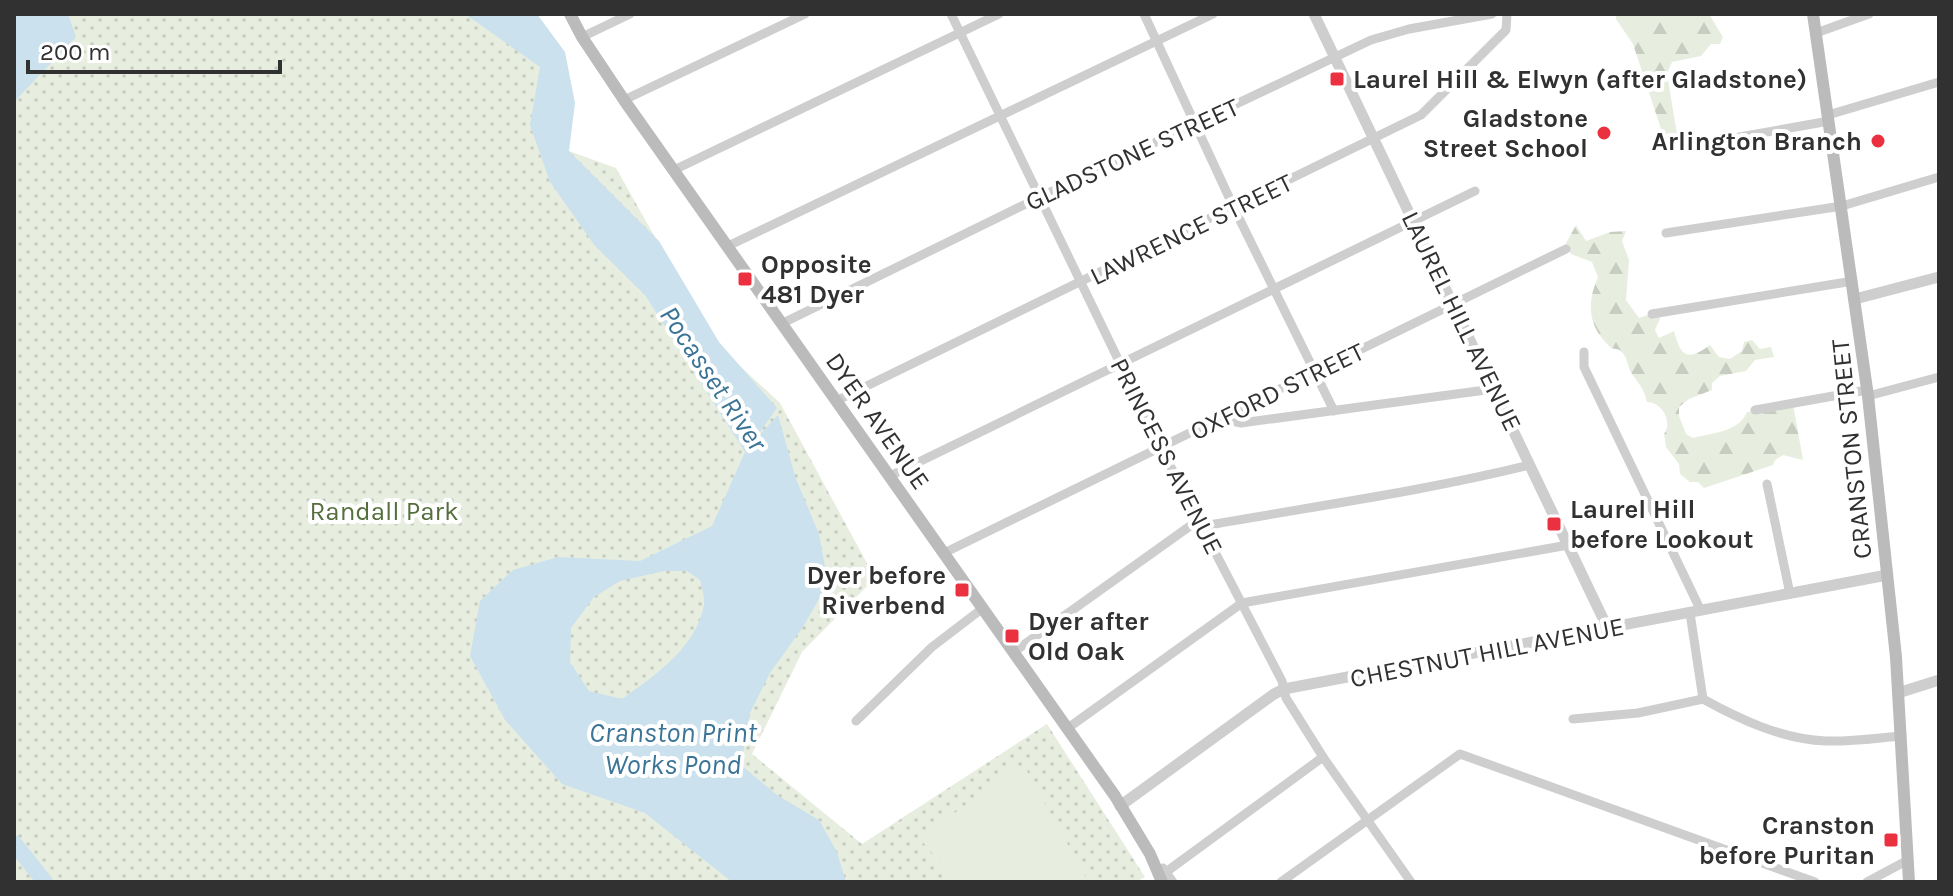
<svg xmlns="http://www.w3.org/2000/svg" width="1953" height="896" font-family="Karla,sans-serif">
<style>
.forest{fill:url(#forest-firs)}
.park{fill:url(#park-dots)}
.garden{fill:#e7eedf}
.water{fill:#cbe1ee;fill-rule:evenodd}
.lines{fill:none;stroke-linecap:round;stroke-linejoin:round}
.river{stroke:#cbe1ee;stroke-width:16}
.minor{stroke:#cecece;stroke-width:9}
.tertiary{stroke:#cecece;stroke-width:11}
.secondary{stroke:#bbb;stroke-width:12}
.poi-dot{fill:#eb3140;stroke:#fff;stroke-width:3}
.labels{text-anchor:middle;stroke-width:8;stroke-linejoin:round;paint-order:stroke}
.poi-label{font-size:26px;font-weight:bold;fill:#313131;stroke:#fff;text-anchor:start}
.street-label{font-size:26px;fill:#313131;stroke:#fff}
.park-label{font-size:26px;fill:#546f3c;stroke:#fff}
.water-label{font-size:28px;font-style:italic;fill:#3b7497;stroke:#fff}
</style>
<defs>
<pattern id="forest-firs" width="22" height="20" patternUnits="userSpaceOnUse" patternTransform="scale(2)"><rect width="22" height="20" fill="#e7eedf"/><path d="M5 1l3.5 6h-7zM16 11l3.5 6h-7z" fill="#c7cdc0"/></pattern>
<pattern id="park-dots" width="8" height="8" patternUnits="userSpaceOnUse" patternTransform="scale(2)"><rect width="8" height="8" fill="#e7eedf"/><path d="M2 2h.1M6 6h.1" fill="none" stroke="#c7cdc0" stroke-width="1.8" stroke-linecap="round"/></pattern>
</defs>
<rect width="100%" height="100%" fill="#fff"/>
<g class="forest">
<path d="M 1616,14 L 1709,14 L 1723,37 L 1720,44 L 1711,44 L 1701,56 L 1672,62 L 1667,74 L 1677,134 L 1682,144 L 1664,138 L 1633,44 L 1616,19 Z"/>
<path d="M 1576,225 L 1586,241 L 1610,232 L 1626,231 L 1622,241 L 1629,260 L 1626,300 L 1639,318 L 1659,311 L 1661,316 L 1655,330 L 1659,338 L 1674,331 C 1681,358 1688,361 1710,345 L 1719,357 L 1730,359 L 1742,351 L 1744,342 L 1752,340 L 1760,349 L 1771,347 L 1774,357 L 1755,360 L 1746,371 L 1720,376 L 1712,383 L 1712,390 L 1689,399 L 1679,407 L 1679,416 L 1686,434 L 1693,438 C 1712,433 1739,432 1747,412 L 1793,404 L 1803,460 L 1783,455 L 1775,460 L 1773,465 L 1704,488 L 1698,482 L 1690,482 L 1680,474 L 1679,464 L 1666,447 L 1664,434 C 1673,422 1662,402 1647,402 C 1644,389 1639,384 1632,374 C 1627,367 1628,357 1621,351 C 1615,347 1614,351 1609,346 C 1587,325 1587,302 1598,277 L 1592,262 L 1571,254 L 1565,245 Z"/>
</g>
<path class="park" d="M 14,14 L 536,14 L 568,69 L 569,151 L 616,168 L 714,342 L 780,403 L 875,578 L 802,652 L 752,754 L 862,844 L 1047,724 L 1145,877 L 1136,882 L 14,882 Z"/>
<path class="garden" d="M 1014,768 L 1027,771 L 1087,879 L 1081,882 L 957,882 L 920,839 Z"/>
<g class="water">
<path d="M 14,14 L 68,14 L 76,37 L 14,102 Z"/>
<path d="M 465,14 L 537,14 L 565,52 L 575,103 L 569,151 L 659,241 L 719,342 L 777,408 L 753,442 L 778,415 L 796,479 L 819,534 L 828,583 L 803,627 L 770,673 L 750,713 L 741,765 L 777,795 L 819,820 L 837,852 L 846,882 L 732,882 L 645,813 L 562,784 L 505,720 L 470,656 L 480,601 L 513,570 L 558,557 L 640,561 L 712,526 L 745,452 L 645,295 L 595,246 L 550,182 L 530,125 L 540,67 ZM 664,571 L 687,571 L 700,580 C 702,588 705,598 704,605 C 696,648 654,676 622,699 L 589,691 L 570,662 L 571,628 L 594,597 L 620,581 Z"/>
</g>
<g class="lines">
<path class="river" d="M 14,843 L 45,882"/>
<g class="minor">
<path d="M 951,14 L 1161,448 L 1282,681 L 1286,698 L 1323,757 L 1411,882"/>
<path d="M 1144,14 L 1234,208 L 1334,411"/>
<path d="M 1816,33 L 1869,14"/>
<path d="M 582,37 L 630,14"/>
<path d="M 624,100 L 805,14"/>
<path d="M 1828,115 L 1939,82"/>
<path d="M 1683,147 L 1829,121"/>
<path d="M 674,170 L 999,14"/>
<path d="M 1666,233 L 1842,206 L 1939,177"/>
<path d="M 728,246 L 1213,14"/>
<path d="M 1652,314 L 1853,281"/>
<path d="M 783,323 L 1040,197 L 1371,40 L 1409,29 L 1492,14"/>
<path d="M 1584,352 L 1584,367 L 1701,611"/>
<path d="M 1868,396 L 1939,377"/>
<path d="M 836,401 L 1421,115 L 1506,30 L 1507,14"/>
<path d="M 1755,410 L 1867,390"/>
<path d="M 1220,418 L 1241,423 L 1493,389"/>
<path d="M 890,476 L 1475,191"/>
<path d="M 1767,484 L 1790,594"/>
<path d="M 944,553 L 1566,249"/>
<path d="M 1690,613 L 1703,699"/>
<path d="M 1015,651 L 1190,526 L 1199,523 L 1209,525 C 1316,506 1425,491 1530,465"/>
<path d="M 1703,699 C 1741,720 1782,739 1826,741 C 1851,742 1877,738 1902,736"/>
<path d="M 1573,719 L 1638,713 L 1703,699"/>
<path d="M 856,721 L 932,647 L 983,608"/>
<path d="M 1068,728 L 1242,603 L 1568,545"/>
<path d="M 1163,868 L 1173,882"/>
<path d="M 1166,872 L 1323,757"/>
<path d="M 1281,882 L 1460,754 L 1815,882"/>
<path d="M 1867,882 L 1908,860"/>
</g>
<g class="tertiary">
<path d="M 1314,14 L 1608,629"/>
<path d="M 1855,299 L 1939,277"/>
<path d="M 1898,693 L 1939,680"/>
<path d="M 1120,806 L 1274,694 L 1284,689 L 1887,575"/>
</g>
<g class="secondary">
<path d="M 570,14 L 582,37 L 624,100 L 1115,796 L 1150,854 L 1162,882"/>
<path d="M 1813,14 L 1868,396 L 1896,657 L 1909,882"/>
</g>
</g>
<g class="poi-dot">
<rect x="1329" y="71" width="16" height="16" rx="4"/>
<circle cx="1604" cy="133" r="8"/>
<circle cx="1878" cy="141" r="8"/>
<rect x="737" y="271" width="16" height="16" rx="4"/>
<rect x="1546" y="516" width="16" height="16" rx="4"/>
<rect x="954" y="582" width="16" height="16" rx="4"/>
<rect x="1004" y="628" width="16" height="16" rx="4"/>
<rect x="1883" y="832" width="16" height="16" rx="4"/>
</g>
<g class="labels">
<g class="poi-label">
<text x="1353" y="88">Laurel Hill &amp; Elwyn (after Gladstone)</text>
<text x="1588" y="127" text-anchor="end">Gladstone<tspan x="1588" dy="30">Street School</tspan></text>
<text x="1862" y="150" text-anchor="end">Arlington Branch</text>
<text x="761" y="273">Opposite<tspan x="761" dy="30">481 Dyer</tspan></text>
<text x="1570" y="518">Laurel Hill<tspan x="1570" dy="30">before Lookout</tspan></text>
<text x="946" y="584" text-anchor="end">Dyer before<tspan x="946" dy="30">Riverbend</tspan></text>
<text x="1028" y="630">Dyer after<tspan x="1028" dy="30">Old Oak</tspan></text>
<text x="1875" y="834" text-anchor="end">Cranston<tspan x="1875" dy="30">before Puritan</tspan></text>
</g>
<g class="street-label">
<text transform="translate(1132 154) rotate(-25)" y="9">GLADSTONE STREET</text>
<text transform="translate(1191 229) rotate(-26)" y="9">LAWRENCE STREET</text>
<text transform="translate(1462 321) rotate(64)" y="9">LAUREL HILL AVENUE</text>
<text transform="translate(1277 391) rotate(-26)" y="9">OXFORD STREET</text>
<text transform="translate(878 421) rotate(55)" y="9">DYER AVENUE</text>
<text transform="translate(1851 449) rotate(-96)" y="9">CRANSTON STREET</text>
<text transform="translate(1167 456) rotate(63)" y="9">PRINCESS AVENUE</text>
<text transform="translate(1487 652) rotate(-11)" y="9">CHESTNUT HILL AVENUE</text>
</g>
<g class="park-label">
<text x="384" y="520">Randall Park</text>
</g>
<g class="water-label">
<text transform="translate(714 378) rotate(56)" y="10">Pocasset River</text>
<text x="673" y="742">Cranston Print<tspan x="673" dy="32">Works Pond</tspan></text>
</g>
</g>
<rect width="1953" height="896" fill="none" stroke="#313131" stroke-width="32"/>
<path d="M28 60v12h252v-12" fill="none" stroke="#313131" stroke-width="4"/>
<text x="40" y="60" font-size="24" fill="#313131" stroke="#ffffff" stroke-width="6" paint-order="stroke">200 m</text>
</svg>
